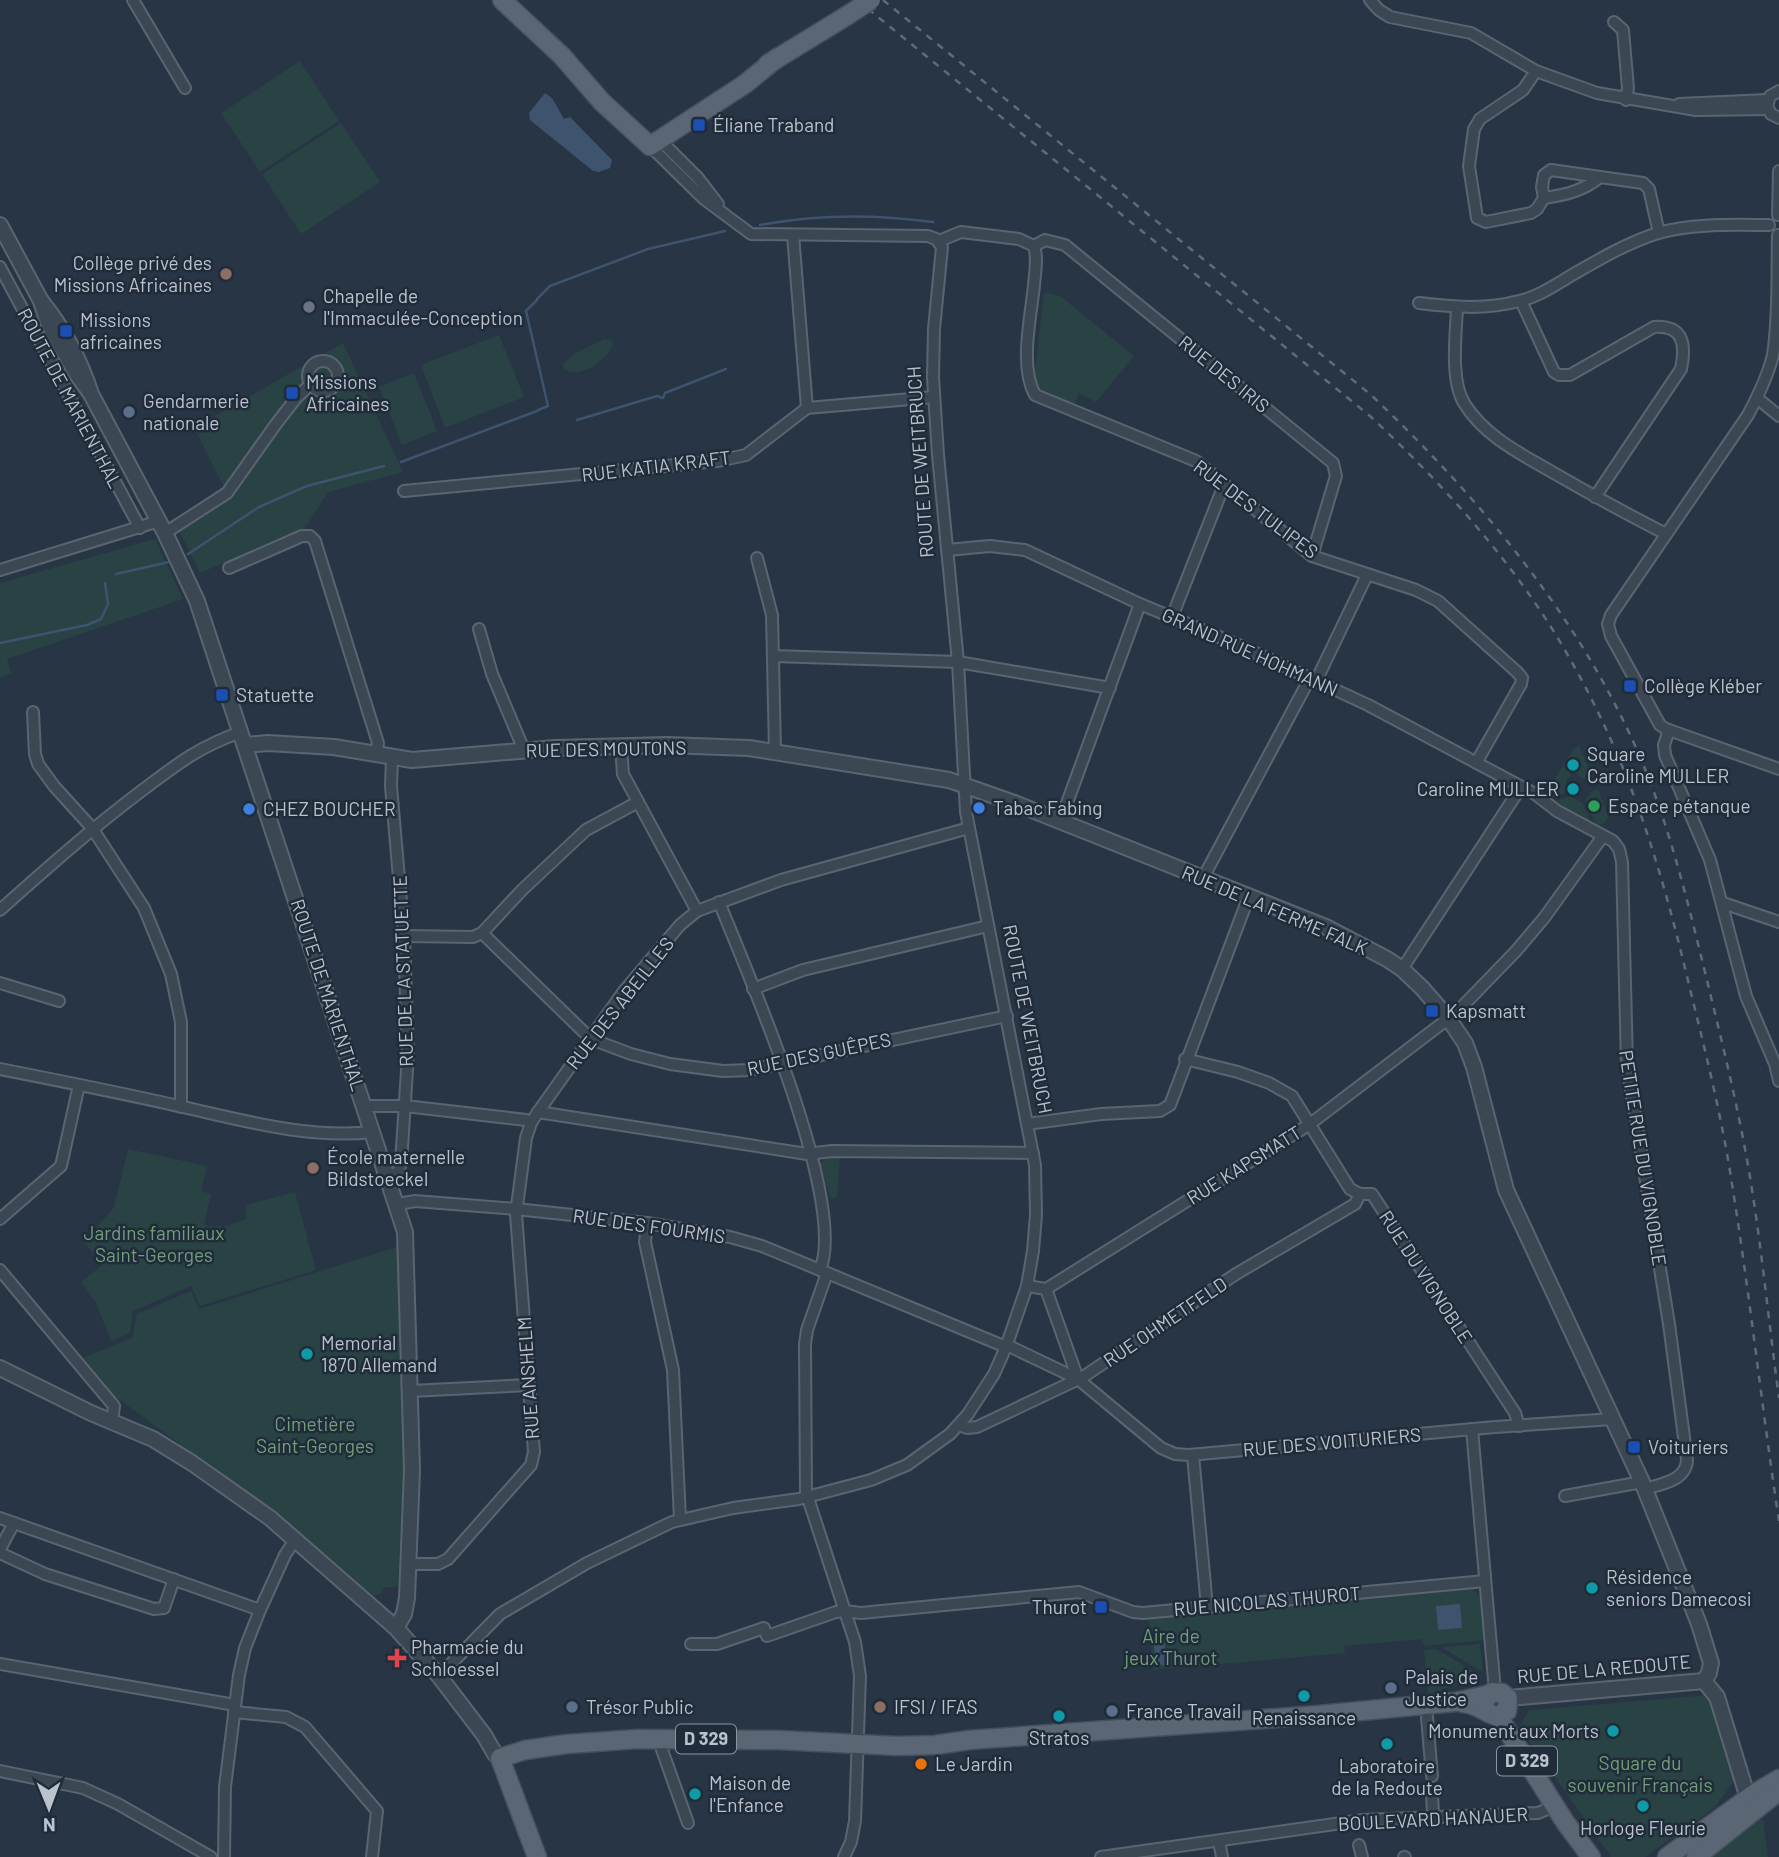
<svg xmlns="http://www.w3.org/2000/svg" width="1779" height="1857" font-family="Barlow,sans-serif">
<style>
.green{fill:#294345}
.water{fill:#3d536e}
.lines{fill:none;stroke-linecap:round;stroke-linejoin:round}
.stream{stroke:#3d536e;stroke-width:2.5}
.minor-casing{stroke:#5a6571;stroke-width:14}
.tertiary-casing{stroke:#5a6571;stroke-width:18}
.primary-casing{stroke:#45505d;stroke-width:21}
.minor{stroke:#3c4754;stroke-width:10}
.tertiary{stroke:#3c4754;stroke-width:14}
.primary{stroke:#5a6674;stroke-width:18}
.rail{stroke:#5e6b7b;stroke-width:2.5;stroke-dasharray:7 7;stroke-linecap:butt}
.primary-bridge-casing{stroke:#45505d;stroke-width:21;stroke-linecap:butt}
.primary-bridge{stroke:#5a6674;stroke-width:18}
.transit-dot{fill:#1a4fb4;stroke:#202c39;stroke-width:2.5}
.education-dot{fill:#8d6e63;stroke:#202c39;stroke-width:2.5}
.worship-dot{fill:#6b7280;stroke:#202c39;stroke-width:2.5}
.service-dot{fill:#5c6f8a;stroke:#202c39;stroke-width:2.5}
.culture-dot{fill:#0f9aa8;stroke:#202c39;stroke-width:2.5}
.leisure-dot{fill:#2e9e5b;stroke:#202c39;stroke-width:2.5}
.shop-dot{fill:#3f7fe0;stroke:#202c39;stroke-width:2.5}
.health-dot{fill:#e0444e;stroke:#202c39;stroke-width:2.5}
.food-dot{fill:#e8710a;stroke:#202c39;stroke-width:2.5}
.labels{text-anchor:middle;stroke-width:5;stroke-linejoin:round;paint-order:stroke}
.shield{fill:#202c39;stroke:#8b95a1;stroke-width:2}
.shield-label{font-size:18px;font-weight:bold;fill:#b9c2cd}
.poi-label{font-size:19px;fill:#b9c2cd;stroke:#202c39;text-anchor:start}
.street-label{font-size:19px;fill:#b9c2cd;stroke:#202c39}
.park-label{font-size:19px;fill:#709f79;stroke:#202c39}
</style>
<rect width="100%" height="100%" fill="#273545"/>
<g class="green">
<path d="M 300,61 L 339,121 L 260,172 L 221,113 Z"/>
<path d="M 341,123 L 380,182 L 301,234 L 262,174 Z"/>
<path d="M 1044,292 L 1060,296 L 1134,356 L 1096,402 L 1079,393 L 1074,406 L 1040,391 L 1034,379 Z"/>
<path d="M 499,335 L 524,397 L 445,428 L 421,365 Z"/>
<path d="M 604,339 L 611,340 L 613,345 C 607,360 580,380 564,369 L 563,364 L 575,353 Z"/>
<path d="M 343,343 L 403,472 L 328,492 L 305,528 L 200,573 L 179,530 L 229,497 L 194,428 Z"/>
<path d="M 414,373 L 437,431 L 402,445 L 379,387 Z"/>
<path d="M 155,539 L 183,599 L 7,659 L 11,673 L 0,678 L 0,583 Z"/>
<path d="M 1579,746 L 1592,775 L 1582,779 L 1573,770 L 1568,758 L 1574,749 Z"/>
<path d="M 1565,762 L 1571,776 L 1566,779 L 1567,792 L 1552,798 L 1547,792 Z"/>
<path d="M 1598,789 L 1608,816 L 1605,823 L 1598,825 L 1595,824 L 1585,800 L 1591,792 Z"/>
<path d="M 1570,796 L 1582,803 L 1592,825 L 1553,802 Z"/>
<path d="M 128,1149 L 207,1166 L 201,1191 L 211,1194 L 204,1225 L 223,1227 L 246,1219 L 246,1205 L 295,1192 L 316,1270 L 200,1306 L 191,1286 L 133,1311 L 130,1333 L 111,1341 L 96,1303 L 81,1282 L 102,1265 L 84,1242 L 114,1207 Z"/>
<path d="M 828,1156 L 840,1157 L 837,1196 L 835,1198 L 830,1198 L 829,1194 L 820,1164 Z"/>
<path d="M 397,1247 L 404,1466 L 398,1586 L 383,1588 L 381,1593 L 374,1596 L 283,1519 L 110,1393 L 82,1358 L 132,1338 L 137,1314 L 191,1291 L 199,1309 Z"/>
<path d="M 1468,1587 C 1488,1595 1484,1622 1486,1640 L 1424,1646 L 1422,1639 L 1344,1646 L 1345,1653 L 1153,1670 L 1148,1616 Z"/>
<path d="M 1480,1644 L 1483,1672 L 1441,1647 Z"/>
<path d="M 1436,1649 L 1483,1677 L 1428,1694 L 1424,1650 Z"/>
<path d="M 1711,1695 L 1735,1780 L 1714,1808 L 1645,1857 L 1611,1857 L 1527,1737 L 1520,1742 L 1512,1731 L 1519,1727 L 1529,1710 Z"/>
<path d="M 1758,1820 L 1763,1820 L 1768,1857 L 1712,1857 Z"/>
</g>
<g class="water">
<path d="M 545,93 L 552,98 L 564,119 L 570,117 L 612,160 L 610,168 L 599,172 L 593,171 L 530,120 L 529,113 Z"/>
<path d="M 1460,1604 L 1462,1628 L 1438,1630 L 1436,1606 Z"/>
<path d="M 1164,1633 L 1166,1665 L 1156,1666 L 1153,1634 Z"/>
</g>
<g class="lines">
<g class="stream">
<path d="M 760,225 C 818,214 875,214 933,222"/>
<path d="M 537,299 L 550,286 L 648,249 L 725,231"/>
<path d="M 537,300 L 526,311 L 548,406 L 538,410"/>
<path d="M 577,420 L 657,396 L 663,398 L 665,393 L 726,369"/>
<path d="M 401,462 L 537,411"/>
<path d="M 188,554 L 259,507 L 307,486 L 384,466"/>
<path d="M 116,574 L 169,562"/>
<path d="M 0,643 L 87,625 L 101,619 L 108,604 L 105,583"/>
</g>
<defs>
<g id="minor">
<path d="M 133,0 L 185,88"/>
<path d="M 1370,0 L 1379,10 L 1390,17 L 1471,33 L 1536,71 L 1597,93 L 1696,110 L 1768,109"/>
<path d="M 1614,22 L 1623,30 L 1628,88 L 1626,100"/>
<path d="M 1536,71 L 1523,90 L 1480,119 L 1474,129 L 1469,166 L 1477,218 L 1486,222 L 1531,213 L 1537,209 L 1544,198 C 1565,195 1583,191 1600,177 L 1643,183 L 1649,189 L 1659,233"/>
<path d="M 1779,91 L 1770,96 L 1767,106 L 1771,114 L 1779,118"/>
<path d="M 1679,104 L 1768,100"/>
<path d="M 659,139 L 698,178 L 718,204"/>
<path d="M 1544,198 L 1542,187 L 1544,175 L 1551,170 L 1600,177"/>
<path d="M 1778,215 L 1779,171"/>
<path d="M 793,235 L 807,408"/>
<path d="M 1778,235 C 1777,274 1779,316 1773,355 C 1768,376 1758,396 1748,415 L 1611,615 L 1608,624 L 1611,636 L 1660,725 L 1666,729 L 1779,769"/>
<path d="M 939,241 L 961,232 L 1019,239 L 1034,246 C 1038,259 1035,272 1034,285 C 1031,317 1019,366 1035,395 L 1196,461 L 1312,556 L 1416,590 L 1438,601 L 1517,672 L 1522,678 L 1521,684 L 1476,763"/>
<path d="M 1034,246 L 1045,240 L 1065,245 L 1333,463 L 1336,476 L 1312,556"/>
<path d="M 0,267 L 140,528"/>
<path d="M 1521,301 L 1554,372 L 1559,375 L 1570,375 L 1654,327 C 1684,325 1686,345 1681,369 L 1595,497"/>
<path d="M 1419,303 C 1452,307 1486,310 1519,301 C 1538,297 1555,285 1572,275 C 1600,259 1627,243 1658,233 C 1694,223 1733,225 1769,225"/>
<path d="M 1457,307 C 1456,334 1450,380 1464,403 C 1484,436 1521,454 1552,472 C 1590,494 1627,514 1666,534"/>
<circle cx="323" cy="376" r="15"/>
<path d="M 1757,398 L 1779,416"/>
<path d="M 404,491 L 718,461 L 746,455 L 807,408 L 934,397"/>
<path d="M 165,533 L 227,493 L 276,424 L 297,397 L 311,384"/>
<path d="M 947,550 L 990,546 L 1025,550 L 1140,604 L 1241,646 L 1368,705 L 1535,794 L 1557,811 L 1613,841 L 1619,849 L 1622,862 L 1627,1065 L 1669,1324 L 1687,1460 C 1686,1481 1661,1484 1645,1489"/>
<path d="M 757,558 L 772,615 L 775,751"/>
<path d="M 229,568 L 302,536 L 310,536 L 315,541 L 378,743 L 376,754"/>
<path d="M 0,570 L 159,521"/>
<path d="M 1172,617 L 1224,485"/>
<path d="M 479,629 L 492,674 L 524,750"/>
<path d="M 773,656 L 958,662 L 1110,688"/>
<path d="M 1316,681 L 1367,575"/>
<path d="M 33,712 L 35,754 L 38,764 L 54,786 L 92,828 L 144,908 L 171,974 L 181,1022 L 181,1107"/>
<path d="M 1669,730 L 1664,745 L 1665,755 L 1710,860 L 1746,996 L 1775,1064 L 1779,1081"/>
<path d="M 621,746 L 623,774 L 697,911"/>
<path d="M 1060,822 L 1140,604"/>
<path d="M 1203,878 L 1310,678"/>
<path d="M 719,902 C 748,974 848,1202 820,1270"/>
<path d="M 1723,903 L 1779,922"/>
<path d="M 0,910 C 46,869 91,829 140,792 C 176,765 198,747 241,732"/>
<path d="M 482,933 L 591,1039 L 631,1054 L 670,1064 L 723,1071 L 750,1070 L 1007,1016"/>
<path d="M 404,936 L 473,937 L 482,933 L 522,890 L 586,830 L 638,802"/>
<path d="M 1402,969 L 1521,787"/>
<path d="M 0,983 L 59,1001"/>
<path d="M 753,989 L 803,970 L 988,926"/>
<path d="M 1185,1059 L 1238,1072 L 1269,1083 L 1292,1096 L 1350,1189 L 1360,1194 L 1372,1194 L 1515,1413 L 1519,1426"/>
<path d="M 0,1069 C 61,1081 122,1093 183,1107 C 246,1121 308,1139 373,1132"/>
<path d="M 365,1106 L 405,1106 L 526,1120 L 531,1123"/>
<path d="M 538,1112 L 807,1154 L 832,1151 L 1033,1153"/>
<path d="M 1027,1124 L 1101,1114 L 1160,1111 L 1170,1105 L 1249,896"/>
<path d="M 388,1177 L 398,1172 L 401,1163 L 408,1055 L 404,936 L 391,786 L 392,758"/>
<path d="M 398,1204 L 415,1201 L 516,1209 L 647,1223 L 730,1237 L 762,1246 L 1006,1347 L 1011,1347 L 1078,1379 L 1161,1448 L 1175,1454 L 1189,1455 L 1495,1427 L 1613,1419"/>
<path d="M 0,1219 L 61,1166 L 79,1085"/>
<path d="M 647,1223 L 645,1242 L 673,1370 L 680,1519"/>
<path d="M 0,1270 L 114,1406 L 112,1422"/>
<path d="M 827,1273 L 807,1330 L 805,1344 L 806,1492 L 855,1642 L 860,1676 L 855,1821 L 851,1842 L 844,1857"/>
<path d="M 1027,1286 L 1046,1289 L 1051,1286 L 1310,1124 L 1457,1012 L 1516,951 L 1544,918 L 1603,836"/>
<path d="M 1046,1289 L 1078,1379"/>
<path d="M 411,1391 L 528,1385"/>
<path d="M 959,1425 L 967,1428 L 977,1427 L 1083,1377 L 1236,1274 L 1355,1204 L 1360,1194"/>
<path d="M 1472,1429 L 1495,1691"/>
<path d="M 1193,1455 L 1207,1607"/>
<path d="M 1565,1496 L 1642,1482"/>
<path d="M 0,1518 L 260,1610"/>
<path d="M 0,1549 L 14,1523"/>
<path d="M 0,1553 L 45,1574 L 154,1609 L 164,1608 L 174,1579"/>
<path d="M 409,1564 L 438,1564 L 448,1559 L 531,1465 L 534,1452 L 516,1214 L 526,1138 L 531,1123 L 538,1112 L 624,991 L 680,925 L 697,911 L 781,880 L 969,828"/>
<path d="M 691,1644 L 717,1644 L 764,1628 L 767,1636 L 836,1612 L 844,1611 L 861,1613 L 1079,1592 L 1133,1612 L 1143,1613 L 1485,1581"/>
<path d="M 0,1664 L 235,1705"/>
<path d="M 439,1676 L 500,1614 L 587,1563 L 672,1522 L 733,1508 L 799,1499 L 871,1480 L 907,1465 L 950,1434 L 968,1414 L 994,1374 L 1006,1347 L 1027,1286 L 1033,1251 L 1036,1215 L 1035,1165 L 966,812 L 958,662 L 938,455 L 933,377 L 934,329 L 942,247 L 936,239 L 928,236 L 751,234 L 704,199 L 650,146"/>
<path d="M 234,1712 L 286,1717 L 305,1727 L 377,1811 L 372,1857"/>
<path d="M 1427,1717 L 1432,1776"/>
<path d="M 661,1738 L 661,1747 L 688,1823"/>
<path d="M 0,1771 L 83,1788 L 118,1804 L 211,1857"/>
<path d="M 1432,1793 L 1433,1816"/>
<path d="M 1219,1841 L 1222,1857"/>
<path d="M 1359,1845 L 1362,1857"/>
<path d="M 224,1857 L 225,1787 L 239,1675 L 245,1648 L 260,1610 L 285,1555 L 294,1541"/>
<path d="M 1101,1857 L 1363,1820 L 1538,1813 L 1555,1806"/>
<path d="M 1404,1857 L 1405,1857"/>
</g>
<g id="tertiary">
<path d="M 0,225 L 41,301"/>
<path d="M 91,394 C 80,360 64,329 41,301 L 48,323 L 76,373 L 91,394 L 165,533 L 197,601 L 405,1232 L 412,1470 L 407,1598 L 404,1614 L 396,1628"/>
<path d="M 246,745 L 268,743 L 334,747 L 412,760 L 555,748 L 667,745 L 749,748 L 949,780 L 1017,804 L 1326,927 L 1387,959 L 1402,969 L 1422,988 L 1448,1018 L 1465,1043 L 1474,1067 L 1506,1190 L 1642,1482 L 1699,1624 L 1711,1663 L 1709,1673 L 1704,1681"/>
<path d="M 0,1368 L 91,1413 L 153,1439 L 192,1463 L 270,1518 L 396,1628 L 439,1676 L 484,1735 L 495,1754 L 500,1758"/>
<path d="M 1704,1681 L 1717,1697 L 1747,1795 L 1746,1807"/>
<path d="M 1508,1698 L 1704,1681"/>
</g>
<g id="primary">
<path d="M 502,0 L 562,56 L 602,102 L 650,146 L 745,84 L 777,58"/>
<path d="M 768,64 L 848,15"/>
<path d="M 1462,1703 C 1480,1704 1486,1715 1498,1716 L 1507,1711 L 1508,1698 L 1502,1693 L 1492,1692 L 1484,1701 L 1485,1710"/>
<path d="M 1498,1716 L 1565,1822 L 1591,1857"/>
<path d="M 537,1857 L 500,1758 L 525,1750 L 567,1744 L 638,1739 L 778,1740 L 897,1746 L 935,1745 L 969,1740 L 1319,1715 L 1455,1702 L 1487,1695"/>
<path d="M 1667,1857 L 1755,1793 L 1779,1779"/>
<path d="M 1696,1857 L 1779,1791"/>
</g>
</defs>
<use href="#minor" class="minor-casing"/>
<use href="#tertiary" class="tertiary-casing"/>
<use href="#primary" class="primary-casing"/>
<use href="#minor" class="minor"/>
<use href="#tertiary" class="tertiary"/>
<use href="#primary" class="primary"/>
<g class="rail">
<path d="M 857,0 L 1370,416 C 1446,487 1519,568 1570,659 C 1631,766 1662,870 1690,989 C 1706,1054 1722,1118 1732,1184 C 1750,1296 1762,1409 1779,1521"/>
<path d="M 883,0 L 1370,394 C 1477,495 1577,614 1637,750 C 1667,818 1685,891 1703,964 C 1720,1034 1738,1105 1750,1177 C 1762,1250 1769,1325 1779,1398"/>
</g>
<defs>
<path id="primary-bridge" d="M 848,15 L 871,0"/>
</defs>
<use href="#primary-bridge" class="primary-bridge-casing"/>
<use href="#primary-bridge" class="primary-bridge"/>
</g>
<g class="transit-dot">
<rect x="692" y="118" width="14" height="14" rx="3.5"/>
<rect x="59" y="324" width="14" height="14" rx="3.5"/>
<rect x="285" y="386" width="14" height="14" rx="3.5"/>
<rect x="1623" y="679" width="14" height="14" rx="3.5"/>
<rect x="215" y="688" width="14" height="14" rx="3.5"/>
<rect x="1425" y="1004" width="14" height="14" rx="3.5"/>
<rect x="1627" y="1440" width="14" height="14" rx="3.5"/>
<rect x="1094" y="1600" width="14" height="14" rx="3.5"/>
</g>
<g class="education-dot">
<circle cx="226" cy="274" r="7"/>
<circle cx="313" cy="1168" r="7"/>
<circle cx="880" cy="1707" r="7"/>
</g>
<circle class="worship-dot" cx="309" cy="307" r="7"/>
<g class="service-dot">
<circle cx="129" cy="412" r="7"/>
<circle cx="1391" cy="1688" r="7"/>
<circle cx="572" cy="1707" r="7"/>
<circle cx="1112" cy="1711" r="7"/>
</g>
<g class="culture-dot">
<circle cx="1573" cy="765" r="7"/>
<circle cx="1573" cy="789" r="7"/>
<circle cx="307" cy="1354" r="7"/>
<circle cx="1592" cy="1588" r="7"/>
<circle cx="1304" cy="1696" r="7"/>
<circle cx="1059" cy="1716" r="7"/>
<circle cx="1613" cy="1731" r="7"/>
<circle cx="1387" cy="1744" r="7"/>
<circle cx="695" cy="1794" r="7"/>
<circle cx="1643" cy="1806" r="7"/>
</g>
<circle class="leisure-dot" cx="1594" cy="806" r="7"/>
<g class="shop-dot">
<circle cx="979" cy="808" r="7"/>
<circle cx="249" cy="809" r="7"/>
</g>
<path class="health-dot" d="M393.5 1647.5h7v7h7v7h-7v7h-7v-7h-7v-7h7z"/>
<circle class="food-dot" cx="921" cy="1764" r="7"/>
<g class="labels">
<g class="shield">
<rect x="676" y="1724.5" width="60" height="29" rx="5"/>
<rect x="1497" y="1746.5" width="60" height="29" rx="5"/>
</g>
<g class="shield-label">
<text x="706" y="1745">D 329</text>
<text x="1527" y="1767">D 329</text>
</g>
<g class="poi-label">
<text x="713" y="132">Éliane Traband</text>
<text x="212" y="270" text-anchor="end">Collège privé des<tspan x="212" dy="22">Missions Africaines</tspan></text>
<text x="323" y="303">Chapelle de<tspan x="323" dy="22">l'Immaculée-Conception</tspan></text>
<text x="80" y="327">Missions<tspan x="80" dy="22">africaines</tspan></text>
<text x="306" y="389">Missions<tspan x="306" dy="22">Africaines</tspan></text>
<text x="143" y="408">Gendarmerie<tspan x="143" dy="22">nationale</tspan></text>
<text x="1644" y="693">Collège Kléber</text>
<text x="236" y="702">Statuette</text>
<text x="1587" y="761">Square<tspan x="1587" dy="22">Caroline MULLER</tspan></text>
<text x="1559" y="796" text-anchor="end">Caroline MULLER</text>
<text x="1608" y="813">Espace pétanque</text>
<text x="993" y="815">Tabac Fabing</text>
<text x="263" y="816">CHEZ BOUCHER</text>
<text x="1446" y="1018">Kapsmatt</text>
<text x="327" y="1164">École maternelle<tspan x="327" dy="22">Bildstoeckel</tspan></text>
<text x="321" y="1350">Memorial<tspan x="321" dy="22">1870 Allemand</tspan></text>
<text x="1648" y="1454">Voituriers</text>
<text x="1606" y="1584">Résidence<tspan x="1606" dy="22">seniors Damecosi</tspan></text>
<text x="1087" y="1614" text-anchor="end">Thurot</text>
<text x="411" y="1654">Pharmacie du<tspan x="411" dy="22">Schloessel</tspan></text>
<text x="1405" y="1684">Palais de<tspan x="1405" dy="22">Justice</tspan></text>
<text x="586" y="1714">Trésor Public</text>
<text x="894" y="1714">IFSI / IFAS</text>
<text x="1126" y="1718">France Travail</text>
<text x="1304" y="1725" text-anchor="middle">Renaissance</text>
<text x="1599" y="1738" text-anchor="end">Monument aux Morts</text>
<text x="1059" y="1745" text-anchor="middle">Stratos</text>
<text x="935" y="1771">Le Jardin</text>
<text x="1387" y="1773" text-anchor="middle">Laboratoire<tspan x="1387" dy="22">de la Redoute</tspan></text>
<text x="709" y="1790">Maison de<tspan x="709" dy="22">l'Enfance</tspan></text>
<text x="1643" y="1835" text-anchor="middle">Horloge Fleurie</text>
</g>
<g class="street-label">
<text transform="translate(1224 374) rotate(39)" y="7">RUE DES IRIS</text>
<text transform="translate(70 398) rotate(62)" y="7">ROUTE DE MARIENTHAL</text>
<text transform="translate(920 462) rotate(-94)" y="7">ROUTE DE WEITBRUCH</text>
<text transform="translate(656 466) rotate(-7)" y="7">RUE KATIA KRAFT</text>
<text transform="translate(1256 509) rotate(37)" y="7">RUE DES TULIPES</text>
<text transform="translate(1250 652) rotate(24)" y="7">GRAND RUE HOHMANN</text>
<text transform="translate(606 749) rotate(-1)" y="7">RUE DES MOUTONS</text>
<text transform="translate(1275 910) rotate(23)" y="7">RUE DE LA FERME FALK</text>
<text transform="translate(403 971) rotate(-92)" y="7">RUE DE LA STATUETTE</text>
<text transform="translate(328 995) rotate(72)" y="7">ROUTE DE MARIENTHAL</text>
<text transform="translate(620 1003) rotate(-52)" y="7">RUE DES ABEILLES</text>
<text transform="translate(1028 1019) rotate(79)" y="7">ROUTE DE WEITBRUCH</text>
<text transform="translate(819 1054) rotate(-12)" y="7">RUE DES GUÊPES</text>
<text transform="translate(1643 1158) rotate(81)" y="7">PETITE RUE DU VIGNOBLE</text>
<text transform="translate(1244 1165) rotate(-32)" y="7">RUE KAPSMATT</text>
<text transform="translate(649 1226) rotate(8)" y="7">RUE DES FOURMIS</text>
<text transform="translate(1426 1277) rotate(57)" y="7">RUE DU VIGNOBLE</text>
<text transform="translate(1165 1322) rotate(-34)" y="7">RUE OHMETFELD</text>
<text transform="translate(528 1378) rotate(-94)" y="7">RUE ANSHELM</text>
<text transform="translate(1332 1442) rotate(-5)" y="7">RUE DES VOITURIERS</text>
<text transform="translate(1267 1601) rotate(-5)" y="7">RUE NICOLAS THUROT</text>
<text transform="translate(1604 1669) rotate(-5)" y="7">RUE DE LA REDOUTE</text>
<text transform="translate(1433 1819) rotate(-3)" y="7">BOULEVARD HANAUER</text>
</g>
<g class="park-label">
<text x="154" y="1240">Jardins familiaux<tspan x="154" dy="22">Saint-Georges</tspan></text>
<text x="315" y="1431">Cimetière<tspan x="315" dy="22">Saint-Georges</tspan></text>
<text x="1171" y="1643">Aire de<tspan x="1171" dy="22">jeux Thurot</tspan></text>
<text x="1640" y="1770">Square du<tspan x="1640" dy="22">souvenir Français</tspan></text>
</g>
</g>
<g transform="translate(49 1808) rotate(179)" stroke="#202c39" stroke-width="5" paint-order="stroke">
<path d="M0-5L12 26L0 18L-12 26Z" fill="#b9c2cd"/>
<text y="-10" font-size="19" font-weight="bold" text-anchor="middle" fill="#b9c2cd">N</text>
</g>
</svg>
